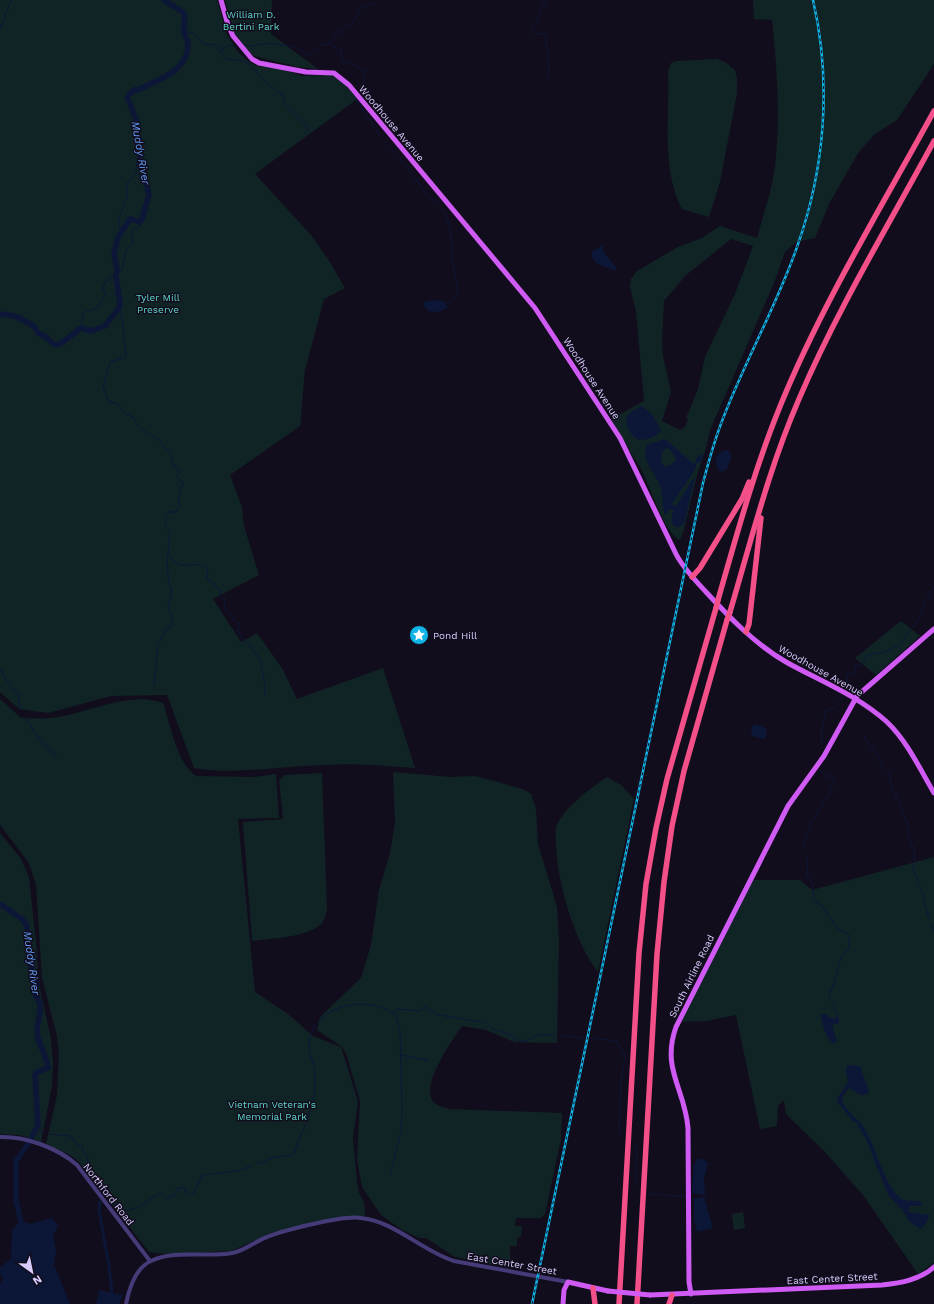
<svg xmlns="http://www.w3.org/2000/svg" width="934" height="1304" font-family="'Work Sans',sans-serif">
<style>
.green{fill:#102426;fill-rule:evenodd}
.water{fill:#0c1637;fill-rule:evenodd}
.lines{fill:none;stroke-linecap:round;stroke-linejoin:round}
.stream{stroke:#0c1637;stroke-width:1}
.canal{stroke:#0c1637;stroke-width:3}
.river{stroke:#0c1637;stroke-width:5.5}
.minor{stroke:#463b79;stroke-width:4}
.major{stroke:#cf5bf4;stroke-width:5}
.highway{stroke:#f34f88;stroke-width:5.5}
.rail-casing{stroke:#0fb3e5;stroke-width:2.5}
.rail{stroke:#120d1d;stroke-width:1;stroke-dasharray:3;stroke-linecap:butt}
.major-bridge{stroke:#cf5bf4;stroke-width:5}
.highway-bridge{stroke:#f34f88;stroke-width:5.5}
.labels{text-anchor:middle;stroke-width:3;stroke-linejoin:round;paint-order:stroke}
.park-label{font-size:10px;fill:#5ed6c8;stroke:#120d1d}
.street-label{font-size:10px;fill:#d8ccfc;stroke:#120d1d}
.poi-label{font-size:10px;fill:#d8ccfc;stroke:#120d1d;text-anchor:start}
.water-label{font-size:11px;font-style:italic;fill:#619cf5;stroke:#120d1d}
</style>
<rect width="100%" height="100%" fill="#120d1d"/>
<g class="green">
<path d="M 0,0 L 217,0 L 227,35 L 238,52 L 249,62 L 257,66 L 278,68 L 303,76 L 332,75 L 342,81 L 357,99 L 255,174 L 311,235 L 328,259 L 345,288 L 324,299 L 305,370 L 300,426 L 230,475 L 242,507 L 244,526 L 259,575 L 213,599 L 241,642 L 257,633 L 282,668 L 297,699 L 383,668 L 415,768 C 384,766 353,763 323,765 C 283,766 232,775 194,768 L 167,695 L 111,696 L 48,713 L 19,709 L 0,692 Z"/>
<path d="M 225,0 L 272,0 L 271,34 L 318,69 L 298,67 L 254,56 L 248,51 L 234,32 Z"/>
<path d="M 753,0 L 934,0 L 934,64 L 897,120 L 875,134 L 858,153 L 829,204 L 815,238 L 796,242 L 785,252 L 774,283 L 711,428 L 704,455 L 697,475 L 684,530 L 680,540 C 664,534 650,485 641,469 C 631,453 621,435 611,419 L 644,401 L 636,312 L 630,287 L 631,279 L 637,271 L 678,247 L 702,238 L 720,226 L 757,238 C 764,212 774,185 776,157 C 780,112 777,65 772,20 L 754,19 ZM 731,239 L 753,246 L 735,294 L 705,357 L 698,389 L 686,418 L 688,419 L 685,427 L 680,430 L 662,421 L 671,392 L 663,356 L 662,339 L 664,301 L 685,276 Z"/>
<path d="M 717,59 L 725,62 L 735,70 L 737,79 L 737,93 L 720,182 L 709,217 L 682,209 C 661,168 670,117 668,72 L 671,63 L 677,61 Z"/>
<path d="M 901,621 L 920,636 L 876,675 L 855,658 Z"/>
<path d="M 0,699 L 21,718 C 31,718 42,719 52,718 C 86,714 130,690 163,703 C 170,723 177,764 196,776 L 254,777 L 276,774 L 279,818 L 238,819 L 255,992 L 288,1014 L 313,1036 L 341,1047 L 358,1101 L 353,1138 L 357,1182 L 359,1193 L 364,1202 L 365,1216 L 340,1217 L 271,1233 L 231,1251 L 166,1254 L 149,1252 L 78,1161 L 70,1155 L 46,1144 L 57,1095 L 59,1054 L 57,1036 L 42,978 L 36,885 L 29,863 L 0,825 Z"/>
<path d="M 393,772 L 451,777 L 475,776 L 498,782 L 525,790 L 531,794 L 536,809 L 538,844 L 557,907 L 559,941 L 557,1043 L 514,1042 L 486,1030 L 462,1026 C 452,1041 422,1082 432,1100 C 436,1106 443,1107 449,1109 L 562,1113 L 561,1139 L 545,1214 L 541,1218 L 516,1218 L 515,1226 L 522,1226 L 521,1237 L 517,1238 L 517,1246 L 510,1246 L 510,1256 L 513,1269 L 455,1257 L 426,1238 L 419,1238 L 402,1230 L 381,1215 L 362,1187 L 357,1159 L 360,1101 L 346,1053 L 341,1046 L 317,1030 L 320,1017 L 361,978 L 371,945 L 379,890 L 390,853 L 395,823 Z"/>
<path d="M 322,773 L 327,910 C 325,914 325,921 321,924 C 308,937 270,939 252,941 L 243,822 L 283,819 L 279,780 L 285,775 Z"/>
<path d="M 607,777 L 621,785 L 634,799 L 598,972 C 574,941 557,882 556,843 C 556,838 555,832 556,828 C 561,810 592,787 607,777 Z"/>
<path d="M 0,833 L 21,859 L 29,877 L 37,952 L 38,980 L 51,1039 L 53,1062 L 52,1086 L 41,1142 L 20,1135 L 0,1134 Z"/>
<path d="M 934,857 L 934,1263 L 918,1274 L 863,1195 L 824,1151 L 786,1114 L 784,1100 L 778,1106 L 777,1126 L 760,1129 L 736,1015 L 706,1021 L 678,1022 L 751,880 L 800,880 L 812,890 Z"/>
<path d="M 743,1212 L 745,1228 L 734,1230 L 732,1214 Z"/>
</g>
<g class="water">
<path d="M 602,245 L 604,253 L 617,268 L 616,271 L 597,264 L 591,256 L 592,252 Z"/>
<path d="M 442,300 L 448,307 L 438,312 L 429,311 L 424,306 L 425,301 Z"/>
<path d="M 642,406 L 653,416 L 661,430 C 657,437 646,440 639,440 C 631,436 623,424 628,415 C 631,411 637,409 642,406 Z"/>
<path d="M 665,439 L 694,464 L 696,462 L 697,457 L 702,454 L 703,456 L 701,461 L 696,464 L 696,468 L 672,504 L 675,506 L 677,504 L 695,476 L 685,520 L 683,525 L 677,527 C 668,524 673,516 673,509 L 670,509 L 665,515 C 663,512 663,493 660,485 C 655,473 640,459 647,445 ZM 667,448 L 672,451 L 676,460 L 671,465 L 665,467 L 661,462 L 662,451 Z"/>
<path d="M 727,450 L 731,454 L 731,459 L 726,470 L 721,472 C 714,467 715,460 719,453 Z"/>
<path d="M 756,724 L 767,729 L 765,739 L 752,736 L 751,727 Z"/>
<path d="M 825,1013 L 830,1018 L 836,1018 L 838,1015 L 839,1023 L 832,1025 L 837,1041 L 834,1044 C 826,1039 822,1024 821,1015 Z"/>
<path d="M 847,1065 L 860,1066 L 869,1091 L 868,1094 L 861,1095 L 849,1088 L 842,1097 C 841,1107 857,1118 863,1126 C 877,1148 881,1178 899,1197 C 906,1204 915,1198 922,1203 L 920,1206 L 910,1206 L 908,1212 L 930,1215 L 925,1225 L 920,1229 L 910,1222 L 904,1212 L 888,1195 L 867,1141 L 858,1126 L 859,1124 L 853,1121 L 837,1101 L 838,1097 L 848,1082 L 846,1071 Z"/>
<path d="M 699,1159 L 703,1159 L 708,1163 L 704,1179 L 705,1195 L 692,1193 L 694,1163 Z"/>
<path d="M 704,1197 L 713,1228 L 697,1232 L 694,1219 L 694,1198 Z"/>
<path d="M 52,1218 L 58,1226 L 53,1236 L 56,1250 L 54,1264 L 70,1304 L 0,1304 L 0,1284 L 3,1278 L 0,1274 L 0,1267 L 11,1259 L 12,1229 L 16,1226 L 16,1224 L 28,1222 L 29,1224 Z"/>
<path d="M 99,1290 L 123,1295 L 119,1304 L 96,1304 Z"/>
</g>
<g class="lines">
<g class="stream">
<path d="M 546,0 L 532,30 L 534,33 L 543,34 L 546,37 C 546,52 551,61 548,76"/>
<path d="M 0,29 L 11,0"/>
<path d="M 184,31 L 193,33 L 204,44 L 221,45 L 223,50 L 226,46 L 234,46"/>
<path d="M 331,43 L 334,47 L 342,50 L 341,60 L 343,61 L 366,71 L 363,78 L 365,81 L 362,84 L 364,88 L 361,95"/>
<path d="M 243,45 L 250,46 L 271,43 L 296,47 L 309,55 L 320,46 L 330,43 L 335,35 L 354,21 L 362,7 L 373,3"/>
<path d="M 215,46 L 226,59 C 251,61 248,62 264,81 C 267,84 271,86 274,89"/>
<path d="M 276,91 L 283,95 L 284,103 L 306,125 L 308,131"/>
<path d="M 356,100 L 379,134"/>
<path d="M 386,144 L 406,165 L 424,191 L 438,204"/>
<path d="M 140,158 L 137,161 L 136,173 L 145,183"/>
<path d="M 441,208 C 452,222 451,238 452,255 C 453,268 456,281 458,295 L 446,304"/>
<path d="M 121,230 C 114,219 125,208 127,196 C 127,192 127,187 127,183 L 136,173"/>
<path d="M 119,308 L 122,317 L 126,357 L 110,362 L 103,387 L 109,402 L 117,403 C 125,415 122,410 133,417 C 135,419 136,423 138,425 C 143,431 150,434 156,438 C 160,441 170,453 173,457 L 171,461 L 179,472 L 176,477 L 183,482 L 183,486 L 179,487 L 180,495 L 178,498 L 180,505 L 176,512 L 168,512 L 165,517 L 167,520 L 165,524 L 170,533 L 167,565 L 169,583 L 172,592 L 168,606 L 173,621 L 171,627 L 167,628 L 158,645 L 154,685"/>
<path d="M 81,328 L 83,313 L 98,307 L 106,294 L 103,289 L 105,282 L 122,269 L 127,248 L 133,244 L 131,233 L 134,228 L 139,227 L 140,222"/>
<path d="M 169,556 L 179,565 C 189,566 212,559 207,578 L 221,591 L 220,596 L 224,599 L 225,608 L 232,615 L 233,620 L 240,624 L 240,628 L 237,630 C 242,640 251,646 257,655 C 264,667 264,681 265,695"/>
<path d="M 0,669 L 12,689 L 18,693 L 20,710"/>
<path d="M 847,686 L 848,674 L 854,674 L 856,666 L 863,663 L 867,655 L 884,652 L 899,645 L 921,616 L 925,602 L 934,587"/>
<path d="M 23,716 C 35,730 40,745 57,756"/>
<path d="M 863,735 L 877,755 L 881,765 L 889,773 L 891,784 L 908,825 L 907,830 L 915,854 L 913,868 L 919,884"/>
<path d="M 822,743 L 821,734 L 825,712 L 835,707 L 843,697"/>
<path d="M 803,850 C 804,825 825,806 834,782 L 833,779 L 818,770"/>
<path d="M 808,858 L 807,875 L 813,884 L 814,900 L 822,906 L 837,928 L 849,935 L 849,948 L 841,958 L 833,986 L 829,995 L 838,1015"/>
<path d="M 920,886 L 929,919"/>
<path d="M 930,924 L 934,930"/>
<path d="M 560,1035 L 583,1038"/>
<path d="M 592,1038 L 607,1040"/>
<path d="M 610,1040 L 616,1041 L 625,1055 L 621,1081 L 619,1133"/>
<path d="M 400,1055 L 428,1060"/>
<path d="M 37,1130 L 44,1133"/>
<path d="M 48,1134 L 70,1136 L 78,1145 L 83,1148 L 83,1152 L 87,1155 L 90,1174 L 120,1211 C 141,1211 144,1201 160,1193 L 166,1199 L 174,1196 L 178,1188 L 184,1188 L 187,1194 L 194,1193 L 202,1175 L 237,1171 L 251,1166"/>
<path d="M 635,1144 L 637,1146 L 636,1186"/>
<path d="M 258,1164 L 272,1158 L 293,1155 C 300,1137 309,1118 313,1100 C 316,1088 316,1075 313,1063 C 311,1057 308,1049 309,1042 C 314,1005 365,995 393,1013 L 397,1009 L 420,1011 L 425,1007 L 439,1015 L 487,1023 L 494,1030 L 509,1034 L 519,1041 L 525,1041 L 538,1035 L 555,1035"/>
<path d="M 390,1175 L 401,1130 L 402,1110 L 400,1031 L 397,1019 L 393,1013"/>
<path d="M 650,1194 L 662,1195"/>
<path d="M 666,1195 L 684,1196"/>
</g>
<path class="canal" d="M 100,1202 L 99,1209 L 109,1267 L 112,1292"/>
<g class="river">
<path d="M 0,314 L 15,316 L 23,320 L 34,326 L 38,333 L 46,337 L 55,345 L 60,344 L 81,328 L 91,331 L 105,326 L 119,308 L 120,302 L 116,277 L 117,269 L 114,254 L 118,237 L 130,219 L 140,222 L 142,219 L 149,195 L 140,158 L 137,122 L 127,97 L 134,90 L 140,89 C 159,79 189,71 188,43 C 187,39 185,36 184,32 C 183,25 186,19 184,13 L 164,0"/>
<path d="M 0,904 L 22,919 L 27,926 L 31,967 L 37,984 L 34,993 C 48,1010 33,1022 38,1038 C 41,1049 47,1057 48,1068 L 37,1072 L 35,1075 L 38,1125 L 28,1144 L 16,1161 L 16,1201 L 23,1230"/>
</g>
<g class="minor">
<path d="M 0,1137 C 25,1136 58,1148 77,1165 L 150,1261"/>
<path d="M 126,1304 C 129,1289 135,1268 151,1261 C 175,1249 206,1258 232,1253 C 245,1251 255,1241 267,1237 C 284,1230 344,1215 361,1218 C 394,1221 422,1251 454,1261 L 568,1282"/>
</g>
<g class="major">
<path d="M 221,0 L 228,25 L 233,36 L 252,59 L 259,63 L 306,72 L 334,73 L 349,85 L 535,308 L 620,438 L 676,554 C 683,568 695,580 706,592 C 730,618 755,644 786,662 C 820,681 857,695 887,722 C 907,741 920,769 934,793"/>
<path d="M 691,1294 L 689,1282 L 688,1128 C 685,1089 661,1069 676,1027 L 788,806 L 824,756 L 857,696 L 934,629"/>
<path d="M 650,1295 L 882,1285 C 900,1283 920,1280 934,1267"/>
<path d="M 563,1304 L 564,1290 L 568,1282 L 608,1291"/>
</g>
<g class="highway">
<path d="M 692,577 L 700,568 L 742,499 L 749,482"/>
<path d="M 718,600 C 737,534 755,467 781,404 C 822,304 882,206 934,111"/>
<path d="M 730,612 C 751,541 769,468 799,399 C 837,310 888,226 934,141"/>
<path d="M 746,632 L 749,624 L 761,518"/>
<path d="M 593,1288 L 595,1304"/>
<path d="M 619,1304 L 639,953 L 646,884 L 656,828 L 667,779 L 716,608"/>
<path d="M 637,1304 L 657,954 L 664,882 L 672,826 L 684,771 L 727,620"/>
<path d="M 669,1304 L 672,1295"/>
</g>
<defs>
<path id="rail" d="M 532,1304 L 703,483 C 709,460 715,438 724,416 C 746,359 777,305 797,247 C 825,169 832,82 813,0"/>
</defs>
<use href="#rail" class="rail-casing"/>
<use href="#rail" class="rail"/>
<path class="major-bridge" d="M 608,1291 L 650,1295"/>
<g class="highway-bridge">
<path d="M 716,608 L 718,600"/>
<path d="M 727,620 L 730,612"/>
</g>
</g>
<defs>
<symbol id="sight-disc" viewBox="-11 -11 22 22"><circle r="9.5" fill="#0fb3e5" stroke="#120d1d"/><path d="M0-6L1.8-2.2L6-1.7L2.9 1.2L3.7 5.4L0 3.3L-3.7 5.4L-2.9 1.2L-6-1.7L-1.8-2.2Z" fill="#fff"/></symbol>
</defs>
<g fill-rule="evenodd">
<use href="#sight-disc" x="408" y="624" width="22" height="22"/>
</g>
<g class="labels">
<g class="park-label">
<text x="251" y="18">William D.<tspan x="251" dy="12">Bertini Park</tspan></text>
<text x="158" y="301">Tyler Mill<tspan x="158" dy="12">Preserve</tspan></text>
<text x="272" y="1108">Vietnam Veteran's<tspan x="272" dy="12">Memorial Park</tspan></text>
</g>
<g class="street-label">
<text transform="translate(392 123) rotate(50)" y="4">Woodhouse Avenue</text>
<text transform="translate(592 378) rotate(57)" y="4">Woodhouse Avenue</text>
<text transform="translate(821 670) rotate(29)" y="4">Woodhouse Avenue</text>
<text transform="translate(691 976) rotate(-64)" y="4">South Airline Road</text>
<text transform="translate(109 1194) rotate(52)" y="4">Northford Road</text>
<text transform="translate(512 1263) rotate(10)" y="4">East Center Street</text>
<text transform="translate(832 1278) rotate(-3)" y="4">East Center Street</text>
</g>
<g class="poi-label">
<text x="433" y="639">Pond Hill</text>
</g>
<g class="water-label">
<text transform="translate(141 153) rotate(80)" y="4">Muddy River</text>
<text transform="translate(32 963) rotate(82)" y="4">Muddy River</text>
</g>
</g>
<g transform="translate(32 1272) rotate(147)" stroke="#120d1d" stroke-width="3" paint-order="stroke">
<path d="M0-3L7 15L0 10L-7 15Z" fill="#d8ccfc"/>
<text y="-6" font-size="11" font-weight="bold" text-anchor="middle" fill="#d8ccfc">N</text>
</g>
</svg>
